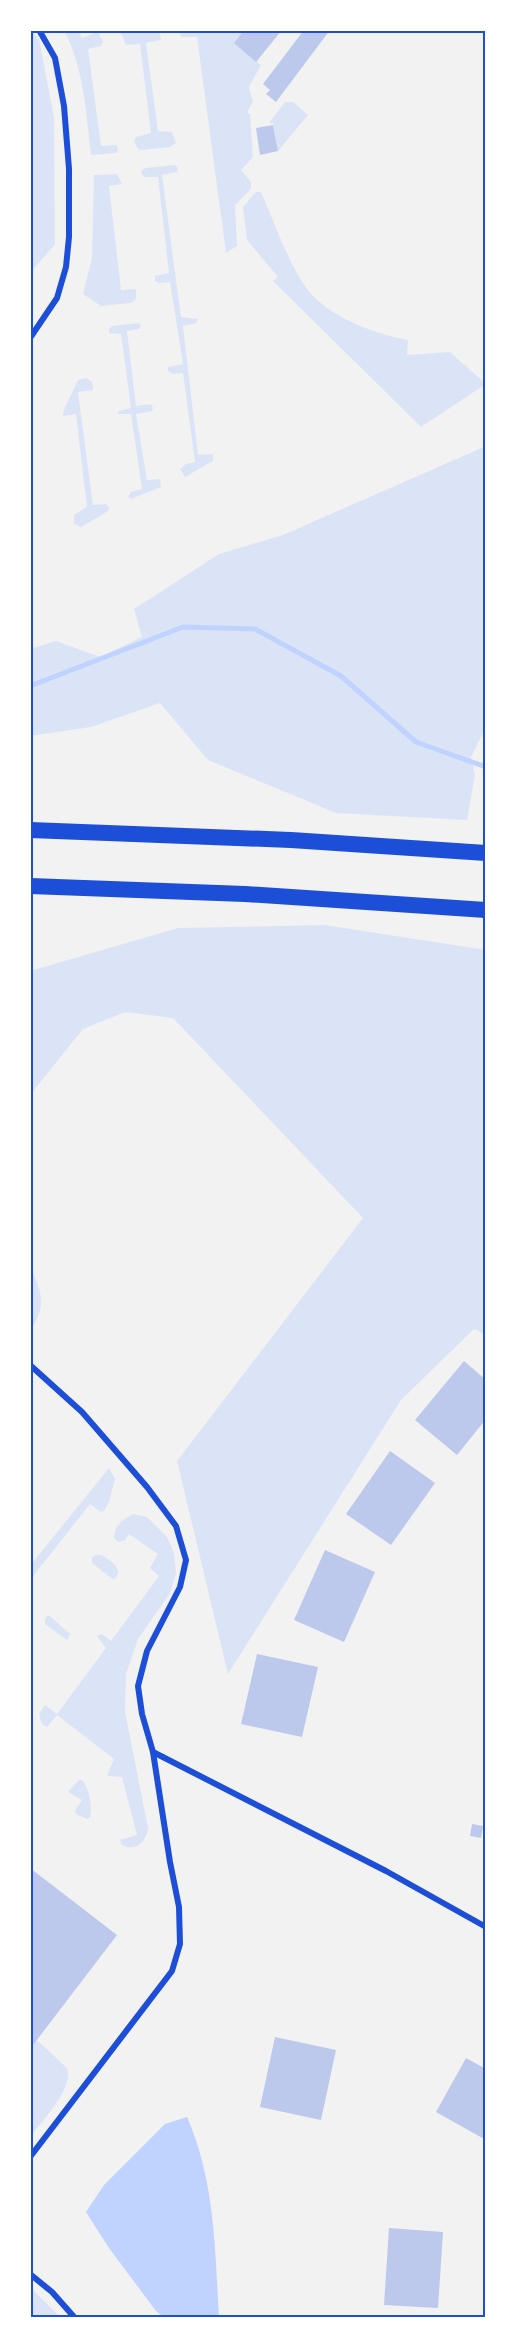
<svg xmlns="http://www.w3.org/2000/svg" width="516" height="2348" font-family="Signika,sans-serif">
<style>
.green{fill:#dbe4f7}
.water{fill:#bfd3fe}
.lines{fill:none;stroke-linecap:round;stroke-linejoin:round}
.stream{stroke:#bfd3fe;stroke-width:5}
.building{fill:#bdc9ec}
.minor{stroke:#1d4ed8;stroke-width:6}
.motorway{stroke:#1d4ed8;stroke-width:16}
.neatline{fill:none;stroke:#1d4ed8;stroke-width:2}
</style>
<rect width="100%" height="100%" fill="#f2f2f2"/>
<g class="green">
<path d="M 30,30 L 39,39 L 54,118 L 55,244 L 30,273 Z"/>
<path d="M 64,30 L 78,30 L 82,38 L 98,32 L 103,42 L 101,46 L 88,49 L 101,146 L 116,145 L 118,148 L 117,153 L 91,155 C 86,112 84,69 64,30 Z"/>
<path d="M 120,30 L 159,30 L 161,40 L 146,43 L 158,131 L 172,132 L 176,143 L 170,147 L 142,150 L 138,149 L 134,142 L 136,137 L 151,133 L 140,44 L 126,45 Z"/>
<path d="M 180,30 L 244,30 L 234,43 L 261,65 L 249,87 L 253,102 L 247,112 L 250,114 L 253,157 L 241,170 L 251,182 L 251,189 L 235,205 L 237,246 L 226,253 L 197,37 L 181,37 Z"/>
<path d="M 285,102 L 293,102 L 308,115 L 278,151 L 273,123 L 269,123 Z"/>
<path d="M 175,165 L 178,168 L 177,172 L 162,175 L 181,317 L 198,319 L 196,323 L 183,326 L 198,455 L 213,454 L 213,461 L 185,477 L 180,469 L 186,464 L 195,462 L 183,373 L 172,374 L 168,371 L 168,367 L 183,364 L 170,282 L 159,283 L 155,281 L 155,276 L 169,273 L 158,177 L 145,177 L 141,174 L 142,170 L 146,168 Z"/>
<path d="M 117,174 L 122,184 L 109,186 L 121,290 L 136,289 L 136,299 L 131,303 L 101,306 L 83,294 L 92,258 L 94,175 Z"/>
<path d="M 256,192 L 261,192 C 274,221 292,274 313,296 C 338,321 374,333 408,340 L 407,355 L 450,352 L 486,384 L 421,427 L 273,281 L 278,277 L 247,240 L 243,207 Z"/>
<path d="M 139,323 L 141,325 L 139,329 L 127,331 L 136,406 L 151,404 L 153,408 L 152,411 L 136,414 L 147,480 L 160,479 L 161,487 L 131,499 L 128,497 L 131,492 L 142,489 L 131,414 L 117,414 L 119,411 L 131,408 L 121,334 L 109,333 L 109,329 L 112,326 Z"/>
<path d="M 86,378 L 92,382 L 93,390 L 78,392 L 93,505 L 106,504 L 109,508 L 108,511 L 81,527 L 74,524 L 74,515 L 87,507 L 76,414 L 63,416 L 63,412 L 78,380 Z"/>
<path d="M 486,446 L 486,727 L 471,757 L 475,775 L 467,820 L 336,813 L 208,760 L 160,703 L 91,727 L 30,736 L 30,649 L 56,641 L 100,657 L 142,637 L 134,609 L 219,554 L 283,535 Z"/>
<path d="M 325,925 L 486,950 L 486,1335 L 474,1329 L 401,1400 L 228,1674 L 177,1461 L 363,1218 L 173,1018 L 125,1012 L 83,1029 L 30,1095 L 30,971 L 178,928 Z"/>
<path d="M 30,1266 C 41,1290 48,1307 30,1330 Z"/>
<path d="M 109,1468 L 115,1479 L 109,1502 L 104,1511 L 101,1512 L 90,1504 L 30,1580 L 30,1566 Z"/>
<path d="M 133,1514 L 147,1517 L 167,1537 L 174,1553 L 176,1573 L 170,1593 L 138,1639 L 126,1674 L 125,1712 L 148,1828 C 147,1842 135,1852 122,1845 L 120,1840 L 137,1835 L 122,1777 L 107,1776 L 114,1759 L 57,1715 L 47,1727 L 42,1724 L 39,1714 L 45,1705 L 57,1714 L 106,1648 L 97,1636 L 102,1634 L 111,1641 L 159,1576 L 150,1568 L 158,1554 L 129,1534 L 125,1540 L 118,1542 L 114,1538 C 114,1526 123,1519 133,1514 Z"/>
<path d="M 95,1555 L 102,1555 C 110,1561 123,1567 116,1578 L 112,1579 L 92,1563 L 92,1558 Z"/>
<path d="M 47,1616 L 50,1616 L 70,1634 L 67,1640 L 45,1624 L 45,1619 Z"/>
<path d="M 79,1780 L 82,1780 C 89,1787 93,1808 90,1817 L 87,1819 L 76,1814 L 75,1811 L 82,1800 L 68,1792 Z"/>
<path d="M 37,2040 L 67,2068 C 75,2087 42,2121 30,2137 L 30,2049 Z"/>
<path d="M 30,2287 L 61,2318 L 30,2318 Z"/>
</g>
<path class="water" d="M 187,2117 C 215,2181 215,2249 219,2318 L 165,2318 L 156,2311 L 109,2248 L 86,2212 L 104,2185 L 165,2124 Z"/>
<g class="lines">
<path class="stream" d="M 30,686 L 183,627 L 255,629 L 341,676 L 416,742 L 486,767"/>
</g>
<g class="building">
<path d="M 244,30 L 282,30 L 256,62 L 234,43 Z"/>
<path d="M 304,30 L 330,30 L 276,102 L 266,94 L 270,90 L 263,84 Z"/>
<path d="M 273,125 L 278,151 L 260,155 L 256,128 Z"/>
<path d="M 464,1361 L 486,1380 L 486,1419 L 457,1455 L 415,1420 Z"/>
<path d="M 390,1451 L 435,1483 L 391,1545 L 346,1514 Z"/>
<path d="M 325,1550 L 375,1572 L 344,1642 L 294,1620 Z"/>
<path d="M 257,1654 L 318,1667 L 302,1737 L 241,1724 Z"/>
<path d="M 472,1824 L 483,1826 L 481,1838 L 470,1836 Z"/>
<path d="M 30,1868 L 117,1935 L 30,2049 Z"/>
<path d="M 275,2037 L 336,2050 L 321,2120 L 260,2107 Z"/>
<path d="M 466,2058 L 486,2069 L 486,2140 L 436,2112 Z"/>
<path d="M 389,2228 L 443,2232 L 438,2308 L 384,2305 Z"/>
</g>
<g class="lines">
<g class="minor">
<path d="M 30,338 L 57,298 L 66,267 L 69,237 L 69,169 L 64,106 L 55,58 L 39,30"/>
<path d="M 30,1365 L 82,1412 L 147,1487 L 176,1526 L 186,1560 L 180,1587 L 147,1651 L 138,1686 L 142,1714 L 153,1752 L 170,1862 L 179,1907 L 180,1944 L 172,1971 L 30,2157"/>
<path d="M 153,1752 L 386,1871 L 486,1927"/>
<path d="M 30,2274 L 52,2292 L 75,2318"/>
</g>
<g class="motorway">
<path d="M 30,830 L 291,840 L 486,853"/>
<path d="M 30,886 L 245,894 L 486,910"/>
</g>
</g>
<rect width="516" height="2348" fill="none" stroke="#ffffff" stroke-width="63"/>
<rect x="32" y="32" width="452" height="2284" class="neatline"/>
</svg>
